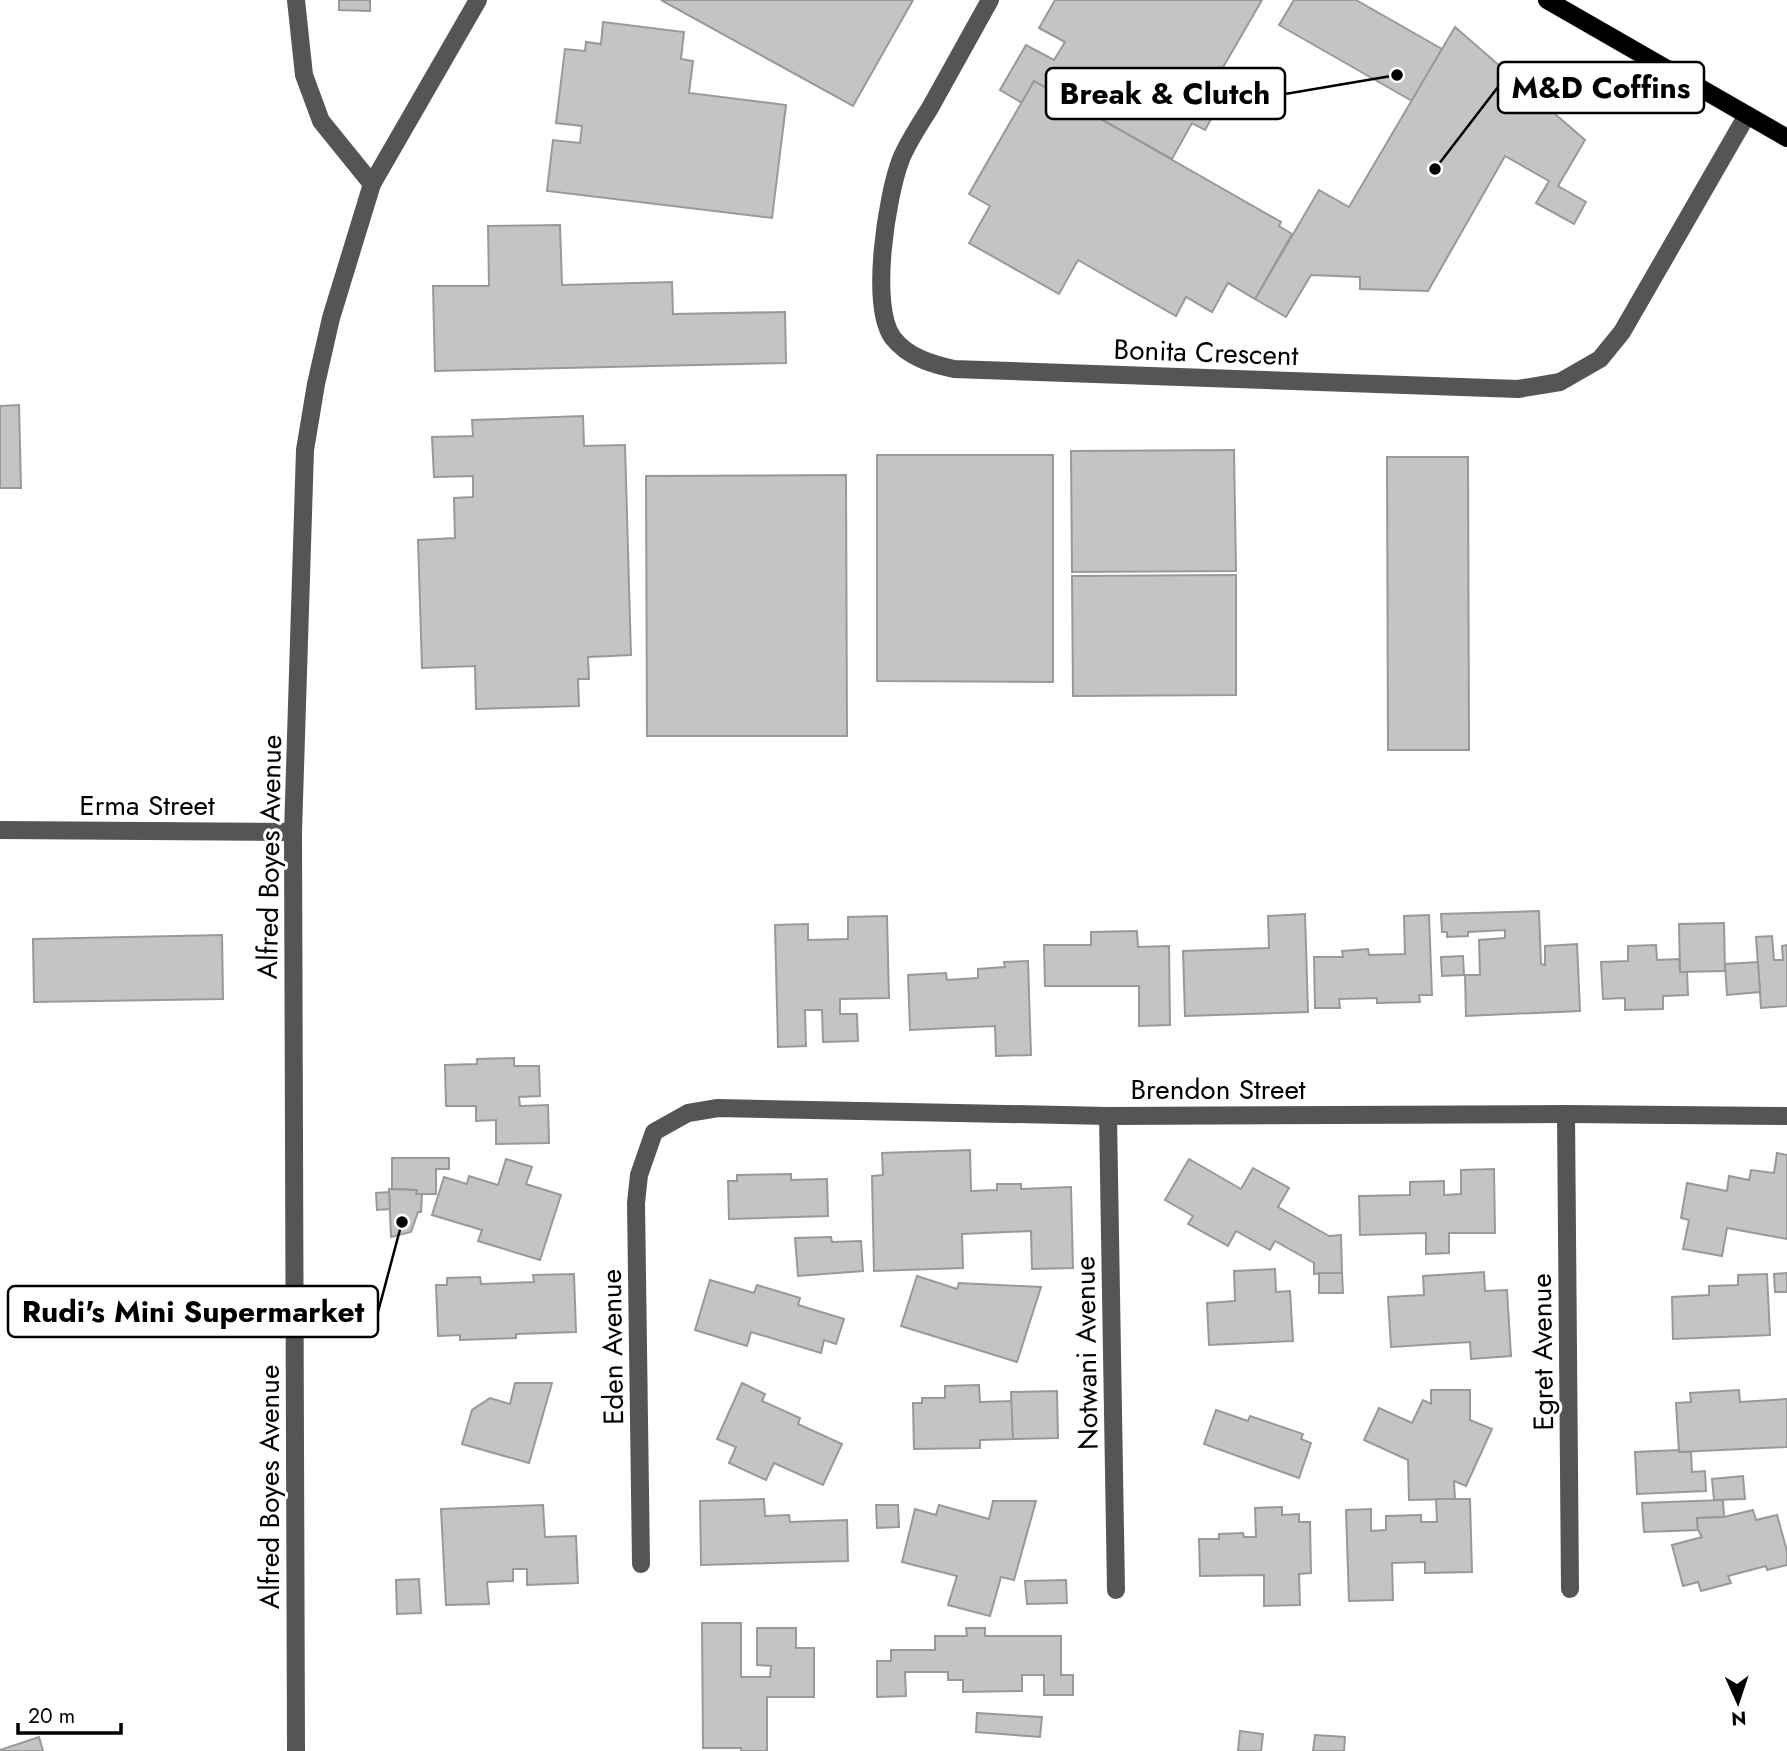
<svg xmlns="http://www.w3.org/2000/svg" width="1787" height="1751" font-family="Jost,sans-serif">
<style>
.building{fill:#c4c4c4;stroke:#999;stroke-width:2}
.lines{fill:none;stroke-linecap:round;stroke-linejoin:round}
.major-casing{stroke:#dbdbdb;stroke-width:19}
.minor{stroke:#555;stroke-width:18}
.major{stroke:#000;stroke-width:18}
.labels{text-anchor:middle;stroke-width:6;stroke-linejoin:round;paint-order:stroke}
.street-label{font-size:28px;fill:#000;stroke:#fff}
.leader{fill:none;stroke:#000;stroke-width:2.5}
.callout-dot{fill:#000;stroke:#fff;stroke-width:2.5}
.callout{fill:#fff;stroke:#000;stroke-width:2.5}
.callout-label{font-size:30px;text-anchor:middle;font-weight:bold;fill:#000}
</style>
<rect width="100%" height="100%" fill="#fff"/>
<g class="building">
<path d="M 339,0 L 370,0 L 370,11 L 339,10 Z"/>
<path d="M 661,0 L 913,0 L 853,106 Z"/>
<path d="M 1055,0 L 1262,0 L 1218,76 L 1231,84 L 1205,130 L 1192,123 L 1172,159 L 1034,81 L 1022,103 L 1000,90 L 1026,45 L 1054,60 L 1065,42 L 1039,28 Z"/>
<path d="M 1294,0 L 1356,0 L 1442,49 L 1412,101 L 1279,25 Z"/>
<path d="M 603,22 L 684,32 L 681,59 L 693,61 L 689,93 L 786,105 L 772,218 L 547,191 L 553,140 L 580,143 L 582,126 L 556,123 L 565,49 L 585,51 L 586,42 L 601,44 Z"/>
<path d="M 1455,27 L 1585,140 L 1558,186 L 1586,202 L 1574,224 L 1536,203 L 1549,181 L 1505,156 L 1428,291 L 1360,289 L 1360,277 L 1311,275 L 1286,317 L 1255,299 L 1319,190 L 1349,207 Z"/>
<path d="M 1034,81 L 1281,222 L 1279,226 L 1292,234 L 1255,299 L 1228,283 L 1212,312 L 1186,297 L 1176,316 L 1078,260 L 1059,294 L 969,243 L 990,206 L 969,194 Z"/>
<path d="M 560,225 L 562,285 L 672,282 L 673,314 L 785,312 L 786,363 L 435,371 L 433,286 L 489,286 L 488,226 Z"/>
<path d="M 19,405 L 21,488 L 0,488 L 0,406 Z"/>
<path d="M 583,416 L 584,446 L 625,445 L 631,655 L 588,657 L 589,679 L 578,679 L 579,706 L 476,709 L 475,666 L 422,668 L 418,540 L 455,538 L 454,498 L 473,497 L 473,476 L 434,477 L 432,437 L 473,436 L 472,420 Z"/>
<path d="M 1234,450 L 1236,571 L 1072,572 L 1071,451 Z"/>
<path d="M 877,455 L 1053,455 L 1053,682 L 877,681 Z"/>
<path d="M 1387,457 L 1468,457 L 1469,750 L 1388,750 Z"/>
<path d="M 846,475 L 847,736 L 647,736 L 646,476 Z"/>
<path d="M 1236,575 L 1236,695 L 1073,696 L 1072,576 Z"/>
<path d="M 1539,911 L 1541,964 L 1545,965 L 1545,946 L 1577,944 L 1580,1011 L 1466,1016 L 1465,975 L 1480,975 L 1479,940 L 1505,938 L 1505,930 L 1468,932 L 1468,936 L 1447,937 L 1447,932 L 1442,932 L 1441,914 Z"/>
<path d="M 1305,914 L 1308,1012 L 1185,1016 L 1183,951 L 1269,948 L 1268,916 Z"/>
<path d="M 1429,915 L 1432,995 L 1419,995 L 1420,1002 L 1377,1003 L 1377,998 L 1339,999 L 1340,1008 L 1315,1008 L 1314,957 L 1343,957 L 1342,951 L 1368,949 L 1369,955 L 1405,954 L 1404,916 Z"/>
<path d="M 887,916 L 889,998 L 840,999 L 840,1014 L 857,1014 L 858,1041 L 823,1042 L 822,1010 L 805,1010 L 806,1046 L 778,1047 L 775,925 L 808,924 L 808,940 L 848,939 L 848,917 Z"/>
<path d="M 1724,923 L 1725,971 L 1680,972 L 1679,924 Z"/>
<path d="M 1137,931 L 1138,947 L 1169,946 L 1170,1025 L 1139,1026 L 1139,986 L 1045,986 L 1044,945 L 1091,945 L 1091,932 Z"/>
<path d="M 222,935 L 223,999 L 34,1002 L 33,939 Z"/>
<path d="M 1772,936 L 1774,960 L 1783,960 L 1782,946 L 1787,945 L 1787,1006 L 1761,1008 L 1756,937 Z"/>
<path d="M 1656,945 L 1657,960 L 1679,959 L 1680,972 L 1687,972 L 1688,995 L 1663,996 L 1663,1009 L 1625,1010 L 1625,998 L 1603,999 L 1601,962 L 1628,961 L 1628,946 Z"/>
<path d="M 1463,956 L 1464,975 L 1442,976 L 1441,957 Z"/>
<path d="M 1028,961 L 1031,1055 L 996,1056 L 995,1026 L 910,1030 L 908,975 L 946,973 L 947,980 L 978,978 L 978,969 L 1005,967 L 1004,962 Z"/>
<path d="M 1758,962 L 1760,992 L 1727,995 L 1725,964 Z"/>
<path d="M 514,1058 L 514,1066 L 539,1066 L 540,1096 L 519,1097 L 520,1106 L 548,1105 L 549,1143 L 496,1144 L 496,1120 L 476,1121 L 476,1106 L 446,1106 L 445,1065 L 477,1064 L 477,1059 Z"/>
<path d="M 970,1150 L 971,1191 L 997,1190 L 997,1184 L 1021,1184 L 1021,1189 L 1071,1187 L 1073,1268 L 1032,1269 L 1031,1231 L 962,1234 L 963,1268 L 874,1271 L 872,1176 L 883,1175 L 882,1153 Z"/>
<path d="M 1777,1153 L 1787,1155 L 1787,1239 L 1727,1228 L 1722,1256 L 1683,1249 L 1689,1220 L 1681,1218 L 1687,1183 L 1727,1191 L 1729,1176 L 1749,1180 L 1751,1170 L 1774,1173 Z"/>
<path d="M 392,1158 L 449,1158 L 449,1169 L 436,1169 L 436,1194 L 416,1194 L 417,1190 L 392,1189 Z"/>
<path d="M 506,1159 L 532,1167 L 526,1184 L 561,1195 L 540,1260 L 478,1241 L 482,1230 L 432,1215 L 444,1177 L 467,1184 L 469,1176 L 498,1185 Z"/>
<path d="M 1189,1159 L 1241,1189 L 1253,1168 L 1289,1188 L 1278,1207 L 1329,1236 L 1341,1235 L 1342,1273 L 1314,1274 L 1314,1263 L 1275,1241 L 1270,1250 L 1236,1231 L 1228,1246 L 1188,1224 L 1193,1216 L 1165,1200 Z"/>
<path d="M 1494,1169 L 1495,1233 L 1449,1233 L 1449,1253 L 1426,1254 L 1426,1233 L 1360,1235 L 1359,1196 L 1410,1195 L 1410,1182 L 1444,1181 L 1444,1195 L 1461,1194 L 1461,1170 Z"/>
<path d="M 791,1174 L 791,1180 L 827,1179 L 828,1216 L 729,1219 L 728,1181 L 737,1181 L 737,1175 Z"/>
<path d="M 389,1189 L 417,1190 L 416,1194 L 422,1194 L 421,1212 L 418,1212 L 411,1232 L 391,1237 Z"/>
<path d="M 389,1192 L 390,1209 L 377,1210 L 376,1193 Z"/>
<path d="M 831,1237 L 832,1242 L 861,1241 L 863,1271 L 798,1276 L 795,1238 Z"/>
<path d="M 1275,1269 L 1276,1292 L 1290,1291 L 1293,1341 L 1209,1345 L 1207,1303 L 1235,1301 L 1234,1271 Z"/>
<path d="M 1484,1272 L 1485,1291 L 1507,1290 L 1511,1356 L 1471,1359 L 1470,1342 L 1391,1347 L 1388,1297 L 1424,1295 L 1423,1276 Z"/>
<path d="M 1319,1273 L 1342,1273 L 1343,1293 L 1319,1293 Z"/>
<path d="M 1787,1273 L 1787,1292 L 1775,1292 L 1774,1274 Z"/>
<path d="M 574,1274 L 576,1332 L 516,1334 L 516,1338 L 460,1340 L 460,1335 L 438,1336 L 436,1285 L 447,1285 L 447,1278 L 480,1277 L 481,1284 L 534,1282 L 533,1275 Z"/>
<path d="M 1767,1274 L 1770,1335 L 1673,1339 L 1672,1297 L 1709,1295 L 1709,1286 L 1738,1285 L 1738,1275 Z"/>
<path d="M 917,1276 L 957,1289 L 959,1283 L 1041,1287 L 1017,1362 L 901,1326 Z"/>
<path d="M 710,1280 L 754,1293 L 757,1285 L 800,1298 L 798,1305 L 844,1319 L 836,1344 L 824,1340 L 821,1353 L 751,1332 L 747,1346 L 695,1330 Z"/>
<path d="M 515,1383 L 552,1383 L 529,1463 L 462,1444 L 472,1410 L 490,1398 L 510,1404 Z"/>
<path d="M 742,1383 L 765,1394 L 762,1401 L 800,1418 L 798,1424 L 842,1444 L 823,1485 L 774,1463 L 766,1480 L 729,1463 L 736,1447 L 717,1439 Z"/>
<path d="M 979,1385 L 980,1402 L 1012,1401 L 1013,1439 L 980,1440 L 980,1448 L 914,1449 L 913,1403 L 922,1403 L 922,1398 L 945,1398 L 945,1386 Z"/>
<path d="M 1431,1390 L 1470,1390 L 1470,1420 L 1492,1429 L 1466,1486 L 1454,1481 L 1455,1499 L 1409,1500 L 1408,1460 L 1364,1440 L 1379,1408 L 1412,1423 L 1423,1400 L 1431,1404 Z"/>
<path d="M 1739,1390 L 1740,1402 L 1787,1399 L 1787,1447 L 1679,1452 L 1676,1403 L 1691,1402 L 1690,1393 Z"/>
<path d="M 1057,1391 L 1058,1438 L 1013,1439 L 1011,1392 Z"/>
<path d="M 1216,1410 L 1248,1421 L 1250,1416 L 1303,1434 L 1301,1439 L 1311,1443 L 1299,1478 L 1204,1444 Z"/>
<path d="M 1679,1450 L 1679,1452 L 1691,1452 L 1692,1472 L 1705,1471 L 1706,1491 L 1637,1494 L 1635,1452 Z"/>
<path d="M 1743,1476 L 1745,1499 L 1714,1500 L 1712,1479 Z"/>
<path d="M 764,1499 L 765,1516 L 789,1515 L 790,1522 L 847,1520 L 848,1561 L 701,1565 L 700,1501 Z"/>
<path d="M 1436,1499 L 1470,1499 L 1472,1572 L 1425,1573 L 1425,1562 L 1392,1563 L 1393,1600 L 1349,1601 L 1346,1510 L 1371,1509 L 1371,1531 L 1386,1530 L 1386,1516 L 1421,1515 L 1421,1522 L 1437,1522 Z"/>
<path d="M 1723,1500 L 1724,1517 L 1697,1518 L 1698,1530 L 1644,1532 L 1642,1503 Z"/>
<path d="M 993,1501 L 1036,1501 L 1014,1580 L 1001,1577 L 990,1616 L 948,1605 L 957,1576 L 902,1562 L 915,1509 L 936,1515 L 939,1505 L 989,1519 Z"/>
<path d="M 543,1505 L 545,1537 L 576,1536 L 578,1583 L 527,1585 L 527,1569 L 513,1569 L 513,1581 L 487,1582 L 489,1604 L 446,1605 L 441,1509 Z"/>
<path d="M 876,1505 L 898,1505 L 899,1527 L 877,1528 Z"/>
<path d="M 1282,1507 L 1282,1515 L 1299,1514 L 1299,1522 L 1310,1522 L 1311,1573 L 1299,1574 L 1300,1605 L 1264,1606 L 1264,1575 L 1200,1576 L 1199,1539 L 1219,1539 L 1219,1534 L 1243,1533 L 1244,1537 L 1256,1537 L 1255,1508 Z"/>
<path d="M 1753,1510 L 1756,1520 L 1777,1515 L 1787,1551 L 1787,1565 L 1767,1570 L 1766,1566 L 1728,1576 L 1731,1583 L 1701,1591 L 1698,1582 L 1683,1586 L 1672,1545 L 1702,1537 L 1698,1530 L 1697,1518 L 1724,1517 Z"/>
<path d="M 419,1579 L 421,1613 L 397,1614 L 396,1580 Z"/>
<path d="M 1066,1580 L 1067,1603 L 1027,1604 L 1025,1581 Z"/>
<path d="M 702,1623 L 741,1623 L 741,1677 L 770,1677 L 771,1666 L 757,1665 L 757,1628 L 796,1628 L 796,1648 L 814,1648 L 814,1697 L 767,1697 L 767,1751 L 741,1751 L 741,1748 L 703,1748 Z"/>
<path d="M 966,1628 L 985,1628 L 985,1636 L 1061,1636 L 1061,1675 L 1073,1675 L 1073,1695 L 1044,1695 L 1044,1675 L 1022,1675 L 1022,1691 L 963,1692 L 963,1680 L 948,1680 L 948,1672 L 905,1672 L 906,1696 L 877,1697 L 877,1661 L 891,1661 L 891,1650 L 935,1650 L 935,1636 L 967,1636 Z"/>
<path d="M 977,1713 L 1042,1717 L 1040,1737 L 976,1732 Z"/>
<path d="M 1240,1731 L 1263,1734 L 1261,1751 L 1238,1751 Z"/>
<path d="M 1315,1735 L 1345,1737 L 1344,1751 L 1313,1751 Z"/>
<path d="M 39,1737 L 43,1751 L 0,1751 L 0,1750 Z"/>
</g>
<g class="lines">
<defs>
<path id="major" d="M 1547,0 L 1787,138"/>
</defs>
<use href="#major" class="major-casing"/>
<g class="minor">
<path d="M 296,0 L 304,75 L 321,121 L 372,184"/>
<path d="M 990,0 C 970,36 950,72 930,108 C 920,124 908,142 901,159 C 887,195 869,306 893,338 C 908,357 931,364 954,369 L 1518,389 L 1560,382 L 1600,359 L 1622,332 L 1747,115"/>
<path d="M 0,830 L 293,832"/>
<path d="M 1566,1114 L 1570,1589"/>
<path d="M 1108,1116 L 1116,1590"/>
<path d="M 641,1564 L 636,1203 L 639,1175 L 654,1132 L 688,1113 L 718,1108 L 1108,1116 L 1566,1114 L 1787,1116"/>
<path d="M 296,1751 L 293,832 L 305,450 L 316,384 L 331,318 L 372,184 L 478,0"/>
</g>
<use href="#major" class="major"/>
</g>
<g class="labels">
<g class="street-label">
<text transform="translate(1206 352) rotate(2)" y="10">Bonita Crescent</text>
<text x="147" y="815">Erma Street</text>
<text transform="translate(269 857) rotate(-89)" y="10">Alfred Boyes Avenue</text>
<text x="1218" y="1099">Brendon Street</text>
<text transform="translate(612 1347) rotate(-91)" y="10">Eden Avenue</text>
<text transform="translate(1542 1352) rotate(-91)" y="10">Egret Avenue</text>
<text transform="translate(1086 1353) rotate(-91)" y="10">Notwani Avenue</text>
<text transform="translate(269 1487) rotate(-90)" y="10">Alfred Boyes Avenue</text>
</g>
</g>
<path class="leader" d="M1435 169L1498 87M1397 75L1285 94M402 1222L378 1312"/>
<g class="callout-dot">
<circle cx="1435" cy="169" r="7"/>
<circle cx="1397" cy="75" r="7"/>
<circle cx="402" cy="1222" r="7"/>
</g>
<g class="callout">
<rect x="1498" y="62" width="206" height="51" rx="7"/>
<rect x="1046" y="68" width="239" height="51" rx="7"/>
<rect x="8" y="1286" width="370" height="51" rx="7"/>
</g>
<g class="callout-label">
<text x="1601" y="98">M&amp;D Coffins</text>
<text x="1165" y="104">Break &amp; Clutch</text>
<text x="193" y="1322">Rudi's Mini Supermarket</text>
</g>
<g transform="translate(1738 1702) rotate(177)" stroke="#ffffff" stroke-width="5" paint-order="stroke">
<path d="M0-5L12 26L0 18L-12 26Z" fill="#000000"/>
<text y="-10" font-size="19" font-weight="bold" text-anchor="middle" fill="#000000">N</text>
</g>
<path d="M18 1723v10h103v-10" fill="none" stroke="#000000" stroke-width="3.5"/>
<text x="28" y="1723" font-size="21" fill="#000000" stroke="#ffffff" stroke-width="5" paint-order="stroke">20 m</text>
</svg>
